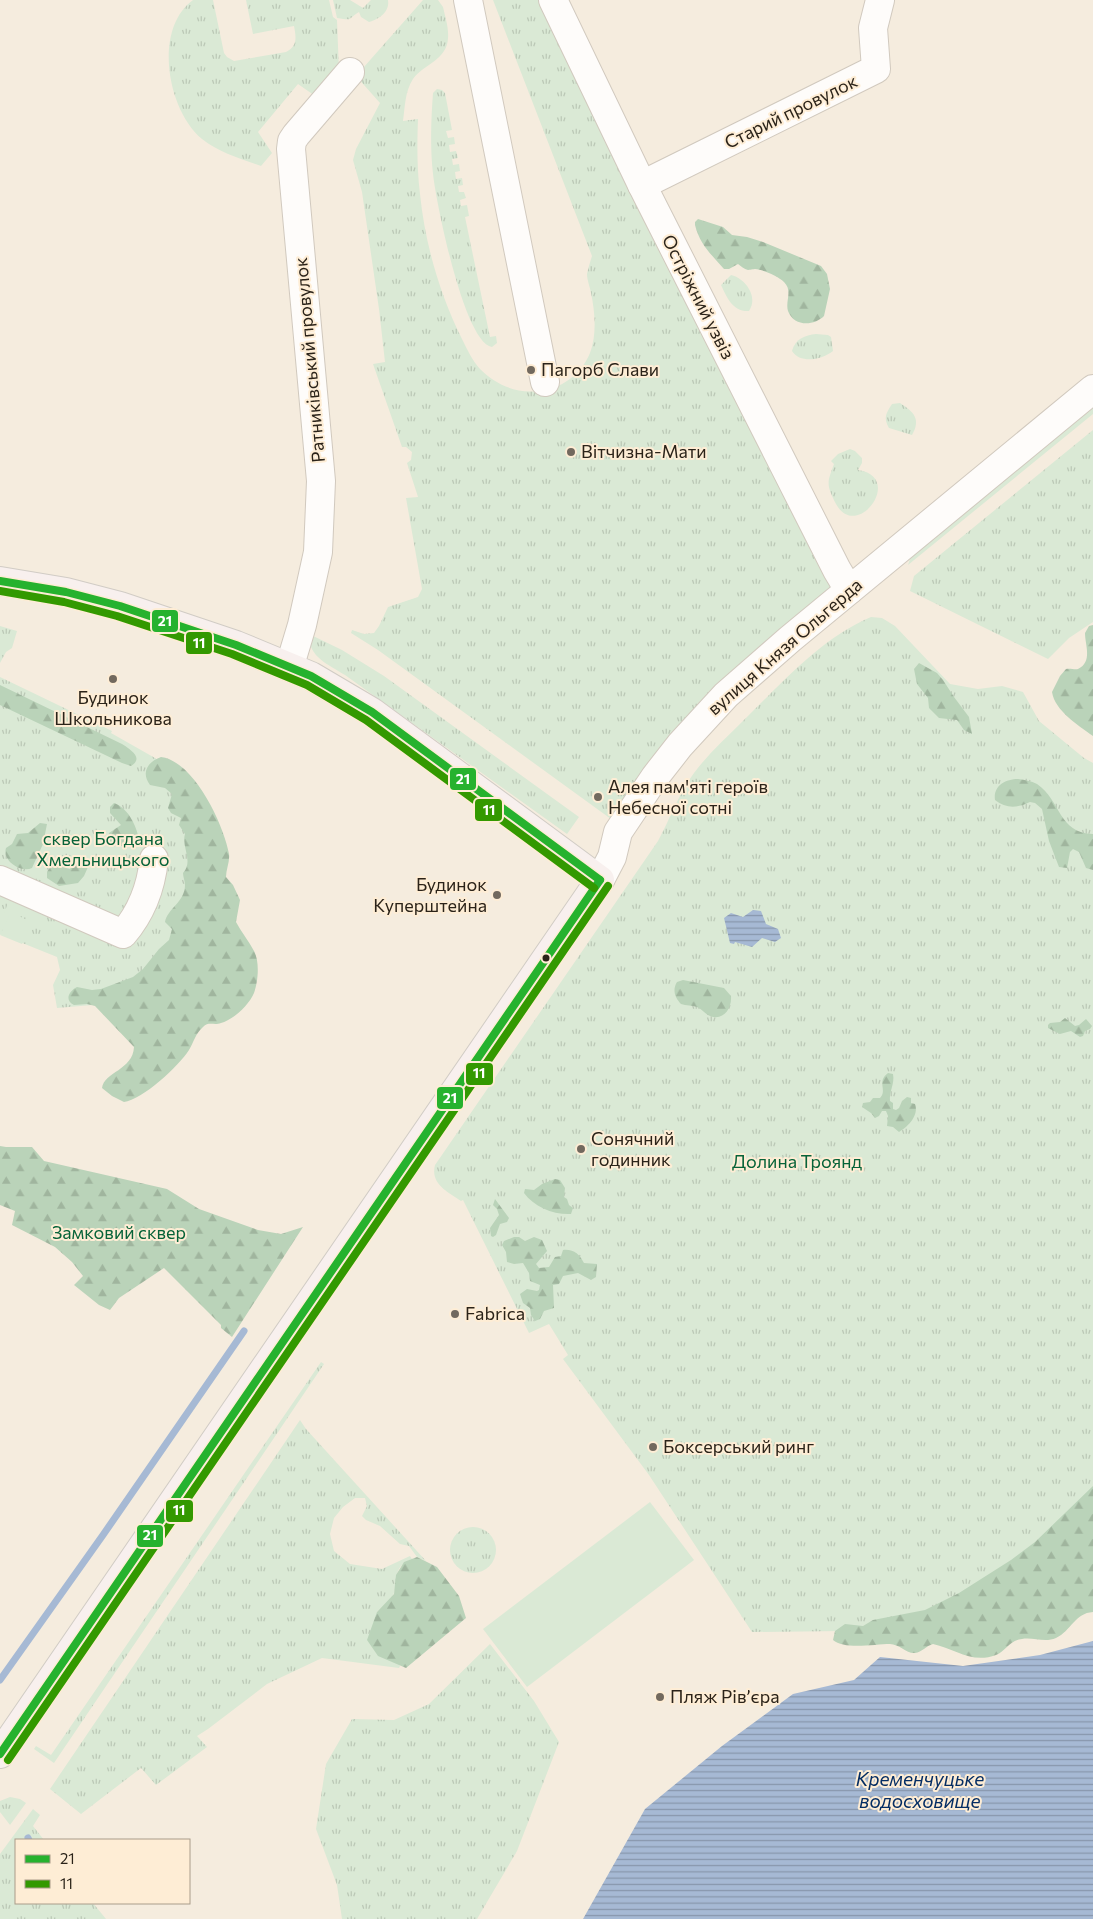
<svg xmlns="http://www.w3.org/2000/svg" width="1093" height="1919" font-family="Commissioner,sans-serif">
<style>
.grass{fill:url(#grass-tufts)}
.forest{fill:url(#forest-firs)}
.garden{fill:#dae9d5}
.water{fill:url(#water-rules)}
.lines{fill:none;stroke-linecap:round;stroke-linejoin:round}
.stream{stroke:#a6b9d4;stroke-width:7}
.minor-casing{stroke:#d1c9be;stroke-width:30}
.major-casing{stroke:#d1ccc5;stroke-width:30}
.minor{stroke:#fefcfa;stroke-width:28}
.major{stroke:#f8f0ee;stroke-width:28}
.bus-1-casing{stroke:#feedd5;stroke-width:11}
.bus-2-casing{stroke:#feedd5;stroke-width:11}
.bus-1{stroke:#26b22e;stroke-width:8}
.bus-2{stroke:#390;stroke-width:8}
.poi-dot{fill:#72695e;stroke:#feedd5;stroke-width:2}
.bus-dot{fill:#2b2319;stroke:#feedd5;stroke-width:2}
.labels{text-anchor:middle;stroke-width:4;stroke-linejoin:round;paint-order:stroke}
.street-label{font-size:18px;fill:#2b2319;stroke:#feedd5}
.poi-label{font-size:18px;fill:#2b2319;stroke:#feedd5;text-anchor:start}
.park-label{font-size:18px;fill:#076339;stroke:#feedd5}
.water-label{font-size:19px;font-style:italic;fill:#052d63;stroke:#feedd5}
.line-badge{stroke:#feedd5;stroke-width:2}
.badge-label{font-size:14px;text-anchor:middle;font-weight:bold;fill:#fff}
</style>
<defs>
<pattern id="grass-tufts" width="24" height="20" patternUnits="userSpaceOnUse" patternTransform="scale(1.25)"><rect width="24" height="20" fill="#dae9d5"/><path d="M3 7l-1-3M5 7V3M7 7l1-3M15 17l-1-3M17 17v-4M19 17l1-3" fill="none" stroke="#bbc8b6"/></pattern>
<pattern id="forest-firs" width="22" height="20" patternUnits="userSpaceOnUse" patternTransform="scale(1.25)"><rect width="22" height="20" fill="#bad3b9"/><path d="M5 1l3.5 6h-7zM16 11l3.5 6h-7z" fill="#a0b59e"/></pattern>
<pattern id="water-rules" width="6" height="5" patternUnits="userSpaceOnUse" patternTransform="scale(1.25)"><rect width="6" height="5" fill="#a6b9d4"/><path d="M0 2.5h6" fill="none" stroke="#8796ab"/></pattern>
</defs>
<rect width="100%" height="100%" fill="#f5ecde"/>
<g class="grass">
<path d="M 193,0 L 213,0 L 224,53 L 227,57 L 234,61 L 286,52 C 298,46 296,37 294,26 L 253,34 L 246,0 L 329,0 L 333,17 L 337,20 L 339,72 L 318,98 L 298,84 L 258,132 L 272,153 L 261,166 C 241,159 218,152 202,139 C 167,110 153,29 193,0 Z"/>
<path d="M 333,0 L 350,0 L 363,8 L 371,0 L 388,0 C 390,12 379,19 369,22 L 361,17 L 359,12 C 347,19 354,21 337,18 Z"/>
<path d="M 423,0 L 438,0 L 443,7 C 445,16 449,28 448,38 C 447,60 424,64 413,79 C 405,91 405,107 403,121 L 418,119 C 417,144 417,169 420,194 C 425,244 440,295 462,339 C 467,349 472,360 480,369 C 495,384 516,394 538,391 C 561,389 581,375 590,353 C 597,334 595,312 591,293 C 590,287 587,280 587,274 C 588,269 590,262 592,256 L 493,0 L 544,0 L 752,434 L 759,437 L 835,587 L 611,819 L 378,650 L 351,633 L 352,630 L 364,634 L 374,633 L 379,626 L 388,607 L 418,597 L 422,589 L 406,498 L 418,497 L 407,463 L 411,460 L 412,452 L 406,447 L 402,447 L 373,364 L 385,362 L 379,309 L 362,192 L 353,160 L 356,149 L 380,103 L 356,76 Z"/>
<path d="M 437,89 L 442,90 L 445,93 L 452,130 L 446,131 L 448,138 L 454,137 L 455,144 L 449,145 L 450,152 L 456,151 L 458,158 L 452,159 L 453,165 L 459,164 L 460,171 L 455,172 L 456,179 L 462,178 L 463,185 L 458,186 L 459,192 L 464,192 L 466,198 L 460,200 L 461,206 L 467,205 L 469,216 L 465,217 L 490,337 L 496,336 L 497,343 L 492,347 C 464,343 436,201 433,174 C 430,147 431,120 433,93 Z"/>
<path d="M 731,275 C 745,278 759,297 749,311 C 733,312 727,298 721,285 Z"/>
<path d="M 816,334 L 828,335 L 831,337 L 833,351 C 822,360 800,364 792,351 C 795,339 805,335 816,334 Z"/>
<path d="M 900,403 C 914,412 921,419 912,435 L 889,428 C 883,418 886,413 892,404 Z"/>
<path d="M 1093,403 L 1093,414 L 908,565 L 912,553 Z"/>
<path d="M 1093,430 L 1093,622 L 1069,638 L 1048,659 L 910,591 L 914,576 Z"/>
<path d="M 850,449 L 855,451 L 862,458 L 862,463 L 858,470 C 905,477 857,542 836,504 C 826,484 827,483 834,464 L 831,461 L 838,454 Z"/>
<path d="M 871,617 L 882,618 L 895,626 L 950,684 L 978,689 L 1002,686 L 1023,692 L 1039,721 L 1084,758 L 1093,763 L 1093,1562 L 926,1630 L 752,1632 L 649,1475 L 563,1359 L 568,1355 L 549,1324 L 529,1333 L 463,1200 L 461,1201 C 448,1192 430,1184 435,1165 L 658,841 C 670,819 679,793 694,773 C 708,754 727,737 744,720 C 782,683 821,638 871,617 Z"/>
<path d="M 0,626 L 17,631 L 12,648 L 6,652 L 0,663 Z"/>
<path d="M 309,634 L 342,650 L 384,676 L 579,817 L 567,834 L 345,675 C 328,664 308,657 309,634 Z"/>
<path d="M 0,677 L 112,731 L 111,733 L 155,758 L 168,769 L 193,798 L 189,930 L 104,1004 L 57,1008 L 53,985 L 60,970 L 57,957 L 0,934 Z"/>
<path d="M 321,1362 L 324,1364 L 54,1763 L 34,1749 L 36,1746 L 51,1755 Z"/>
<path d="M 300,1420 L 306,1429 L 426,1561 L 417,1557 L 409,1546 L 400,1544 L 380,1526 L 366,1520 L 362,1516 L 367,1506 L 365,1498 L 355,1498 L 343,1507 L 334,1518 L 330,1534 L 334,1551 L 350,1564 L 382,1569 L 410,1556 L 412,1559 C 391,1568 400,1578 394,1593 C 392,1600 382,1607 377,1612 L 400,1666 L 399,1668 L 322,1658 L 267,1684 L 208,1729 L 197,1736 L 207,1747 L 156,1785 L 141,1768 L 81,1814 L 50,1789 Z"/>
<circle cx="473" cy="1550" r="23"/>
<path d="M 490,1644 L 534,1701 L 559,1742 L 517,1851 L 477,1919 L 342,1919 L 337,1885 L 316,1829 L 326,1764 L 352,1719 L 394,1720 L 429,1704 Z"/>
<path d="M 10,1797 L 20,1799 L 26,1803 L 10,1825 L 0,1812 L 0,1801 Z"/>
<path d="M 33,1809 L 40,1815 L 33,1826 L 44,1840 L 16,1840 L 16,1903 L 93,1903 L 106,1919 L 0,1919 L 0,1854 Z"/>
</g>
<g class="forest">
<path d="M 698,219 L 723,227 L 732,235 L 747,237 L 763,242 L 821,266 L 827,274 L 830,289 L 824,316 C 814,326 794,327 788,311 C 785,301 793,291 784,282 C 778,276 764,270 755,269 C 755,269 748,270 748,270 C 744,269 741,266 738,264 L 729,269 L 724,269 C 711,254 700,245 695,225 L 695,222 Z"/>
<path d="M 1093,625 L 1093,736 C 1078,725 1055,711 1052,692 L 1060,676 L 1066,669 C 1070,668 1075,670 1078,669 C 1093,662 1085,645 1085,633 L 1089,626 Z"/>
<path d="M 919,663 L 937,673 L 943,680 L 954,697 L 969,717 L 972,734 L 964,730 L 957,720 L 939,718 L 929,708 L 928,698 L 917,684 L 914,669 Z"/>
<path d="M 0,685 L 122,744 C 131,750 144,758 131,766 L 122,763 L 0,705 Z"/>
<path d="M 161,757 C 194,761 224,825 229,854 C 230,862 226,869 226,877 L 233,885 L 240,900 L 236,922 C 241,932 249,941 254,951 C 260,962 258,982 254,993 C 249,1005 233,1020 221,1023 C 214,1026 209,1021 203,1027 C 195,1034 194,1042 189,1050 C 179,1066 142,1100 124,1102 L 112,1096 L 102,1088 C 104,1072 133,1070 134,1047 L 95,1006 L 87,1004 L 74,1005 C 64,1000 69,991 77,987 L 92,990 L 101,989 L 133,977 L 143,969 L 159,949 L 169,940 L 172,929 L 165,922 C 167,909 185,902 185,885 C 185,881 183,877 183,873 C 194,861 181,847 185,834 L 179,825 L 181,818 L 171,813 L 168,808 L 172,794 L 165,788 L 150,785 C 141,773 147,762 161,757 Z"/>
<path d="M 1018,779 C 1025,780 1031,781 1037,784 C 1061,800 1058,833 1093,834 L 1093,870 L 1086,868 L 1079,852 L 1073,849 L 1070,852 L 1067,868 L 1059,867 L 1049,841 L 1042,809 L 1035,803 L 1030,802 C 1018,808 1006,809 995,800 C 993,786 1005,779 1018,779 Z"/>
<path d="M 114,803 C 130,809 137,828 140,843 L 138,846 C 128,848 115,846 107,840 L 109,833 L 121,825 L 110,813 L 110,807 Z"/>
<path d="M 40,823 L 47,824 L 43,844 L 32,868 C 21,873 2,861 6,848 L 12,844 L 17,834 L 28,833 Z"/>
<path d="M 84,858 L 88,867 L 84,876 L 78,883 L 59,886 L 47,878 L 47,872 L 54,862 L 61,860 L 66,868 L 70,869 L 76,860 Z"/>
<path d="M 683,980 L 724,988 L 731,996 C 732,1009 723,1021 710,1016 C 705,1014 702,1009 697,1007 C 692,1005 686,1006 681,1004 C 675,998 672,990 677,982 Z"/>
<path d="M 1065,1018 L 1075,1026 L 1079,1025 L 1086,1019 L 1092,1026 L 1090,1029 L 1085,1031 L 1083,1036 L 1080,1037 L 1071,1031 L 1060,1034 L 1048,1028 L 1048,1025 L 1050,1023 L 1060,1022 Z"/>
<path d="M 888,1073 L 893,1074 C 895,1084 889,1091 890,1101 L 893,1103 L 893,1109 L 896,1110 L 899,1108 L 902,1101 L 907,1097 L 911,1098 L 911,1103 L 915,1104 C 919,1115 909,1126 899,1132 L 893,1127 L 887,1126 L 888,1116 L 886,1111 L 882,1111 L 879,1116 L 875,1118 L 871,1113 L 862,1107 L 863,1103 L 870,1102 L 873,1098 L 880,1098 C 888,1090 876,1082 888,1073 Z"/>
<path d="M 0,1146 L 6,1147 L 32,1147 L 44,1161 L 167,1189 L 199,1209 L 258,1230 L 281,1234 L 303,1227 L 232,1337 L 221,1328 L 221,1325 L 164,1268 L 119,1298 L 110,1310 L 99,1305 L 74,1285 L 83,1276 L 72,1262 L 55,1247 L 12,1225 L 15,1211 L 0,1205 Z"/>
<path d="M 555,1179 L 560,1180 L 565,1188 L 564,1197 L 567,1199 L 569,1205 L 573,1208 L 571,1214 C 554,1215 534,1207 524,1193 L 525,1189 L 534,1190 L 542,1184 Z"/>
<path d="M 495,1199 L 509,1218 L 507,1222 L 500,1224 L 496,1235 L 493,1237 L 491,1236 L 490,1228 L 499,1215 L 497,1209 L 493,1205 Z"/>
<path d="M 514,1237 L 519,1237 L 525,1241 L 534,1237 L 542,1240 L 547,1251 L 536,1264 L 539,1268 L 549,1267 L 555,1257 L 561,1256 L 563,1250 C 574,1249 579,1254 584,1263 L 597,1264 L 596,1277 L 591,1280 L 578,1273 L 563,1276 L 559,1284 L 553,1285 L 554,1308 L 544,1311 L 540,1319 L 535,1321 L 531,1315 L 530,1308 L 523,1303 L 520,1294 L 527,1289 L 537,1291 L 539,1290 L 540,1285 L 530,1281 L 529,1273 L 523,1263 L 514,1264 L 507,1262 L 506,1252 L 502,1245 L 504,1241 Z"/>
<path d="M 1093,1486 L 1093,1612 C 1075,1613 1071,1631 1056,1638 C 1045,1643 1033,1637 1022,1639 C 1010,1640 1006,1651 996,1655 C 972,1664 955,1649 933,1644 C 926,1646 922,1652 915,1653 C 907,1654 899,1644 890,1644 C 875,1644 844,1650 833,1640 L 835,1631 L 845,1624 L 863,1626 L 873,1620 L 925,1610 L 959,1593 L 1011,1560 L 1035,1542 Z"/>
<path d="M 417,1557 L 437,1567 L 459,1596 L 466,1618 L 406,1668 L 378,1656 L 367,1640 L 377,1612 L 394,1594 L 396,1575 L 404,1562 Z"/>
</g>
<g class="garden">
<path d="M 9,901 L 23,907 L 19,916 L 29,921 L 25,929 L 28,931 L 22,944 L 0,935 L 9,916 L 4,913 Z"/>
<path d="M 656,1433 L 667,1450 L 650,1461 L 639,1443 Z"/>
<path d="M 650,1502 L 694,1560 L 527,1687 L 483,1629 Z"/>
</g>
<g class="water">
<path d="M 753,910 L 761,911 L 766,924 L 778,929 L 781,938 L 775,942 L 762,938 L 752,947 L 735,942 L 734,944 L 730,943 L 724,918 L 731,913 L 743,917 Z"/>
<path d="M 1093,1641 L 1093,1919 L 583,1919 L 645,1809 L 722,1746 L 793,1694 L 854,1680 L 880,1657 L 963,1666 L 1040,1655 Z"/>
</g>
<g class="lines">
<g class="stream">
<path d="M 0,1680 L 103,1535 L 244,1331"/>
<path d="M 28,1838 L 29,1840"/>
</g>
<defs>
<g id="minor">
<path d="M 468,0 L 545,382"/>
<path d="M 553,0 L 642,185 L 837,570 L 849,590"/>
<path d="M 642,185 L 876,69 L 873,28 L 880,0"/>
<path d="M 290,665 L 302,625 L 318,552 L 321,481 L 291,149 L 292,141 L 296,135 L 350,72"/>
<path d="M 0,880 L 123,934 C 142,912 151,888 154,859"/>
<path d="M 600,880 L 612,857 L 618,832 L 655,777 L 680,745 L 726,695 L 790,639 L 1093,389"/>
</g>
<path id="major" d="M 0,581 L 66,592 L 120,606 L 236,645 L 311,676 L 372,712 L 600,880 L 0,1754"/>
</defs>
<use href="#minor" class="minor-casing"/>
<use href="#major" class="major-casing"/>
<use href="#minor" class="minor"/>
<use href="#major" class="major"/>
<defs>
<g id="bus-1">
<path d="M 0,581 L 66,592 L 120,606 L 236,645 L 311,676 L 372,712 L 600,880"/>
<path d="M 0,1754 L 600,880"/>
</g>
<g id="bus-2">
<path d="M 0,591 L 64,602 L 117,616 L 232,654 L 307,685 L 366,720 L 594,888"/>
<path d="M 8,1760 L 608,886"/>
</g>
</defs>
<use href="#bus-1" class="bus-1-casing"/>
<use href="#bus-2" class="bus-2-casing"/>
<use href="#bus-1" class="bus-1"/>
<use href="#bus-2" class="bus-2"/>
</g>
<g class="poi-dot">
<circle cx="531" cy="370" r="5"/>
<circle cx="571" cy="452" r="5"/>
<circle cx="113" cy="679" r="5"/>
<circle cx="598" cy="797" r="5"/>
<circle cx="497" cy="895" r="5"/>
<circle cx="581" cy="1149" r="5"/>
<circle cx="455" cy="1314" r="5"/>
<circle cx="653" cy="1447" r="5"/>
<circle cx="660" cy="1697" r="5"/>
</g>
<circle class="bus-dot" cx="546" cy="958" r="4.5"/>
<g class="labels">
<g class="street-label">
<text transform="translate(791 112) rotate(-26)" y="6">Старий провулок</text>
<text transform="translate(698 297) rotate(63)" y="6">Остріжний узвіз</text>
<text transform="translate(310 360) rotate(-95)" y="6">Ратниківський провулок</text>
<text transform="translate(785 647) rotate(-41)" y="6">вулиця Князя Ольгерда</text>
</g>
<g class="poi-label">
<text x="541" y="376">Пагорб Слави</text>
<text x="581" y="458">Вітчизна-Мати</text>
<text x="113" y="704" text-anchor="middle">Будинок<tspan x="113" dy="21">Школьникова</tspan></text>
<text x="608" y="793">Алея пам'яті героїв<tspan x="608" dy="21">Небесної сотні</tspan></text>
<text x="487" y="891" text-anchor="end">Будинок<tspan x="487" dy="21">Куперштейна</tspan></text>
<text x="591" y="1145">Сонячний<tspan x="591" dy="21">годинник</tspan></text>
<text x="465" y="1320">Fabrica</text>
<text x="663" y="1453">Боксерський ринг</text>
<text x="670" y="1703">Пляж Рівʼєра</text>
</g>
<g class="park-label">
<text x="103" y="845">сквер Богдана<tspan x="103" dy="21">Хмельницького</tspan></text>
<text x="797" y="1168">Долина Троянд</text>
<text x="119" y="1239">Замковий сквер</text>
</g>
<g class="water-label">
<text x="920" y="1786">Кременчуцьке<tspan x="920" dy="22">водосховище</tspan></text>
</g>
</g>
<g class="line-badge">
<rect x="151" y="609" width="28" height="24" rx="5" fill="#26b22e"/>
<rect x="185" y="631" width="28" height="24" rx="5" fill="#390"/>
<rect x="449" y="767" width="28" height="24" rx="5" fill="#26b22e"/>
<rect x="474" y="798" width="29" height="24" rx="5" fill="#390"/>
<rect x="465" y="1062" width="29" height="24" rx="5" fill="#390"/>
<rect x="436" y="1086" width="28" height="24" rx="5" fill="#26b22e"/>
<rect x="165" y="1499" width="29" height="24" rx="5" fill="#390"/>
<rect x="136" y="1524" width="28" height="24" rx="5" fill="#26b22e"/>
</g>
<g class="badge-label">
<text x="165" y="626">21</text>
<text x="199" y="648">11</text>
<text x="463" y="784">21</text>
<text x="489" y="815">11</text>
<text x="479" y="1078">11</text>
<text x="450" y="1103">21</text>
<text x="179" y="1515">11</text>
<text x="150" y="1540">21</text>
</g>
<rect x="15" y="1839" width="175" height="65" fill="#feedd5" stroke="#aa9c8a"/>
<rect x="25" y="1855" width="25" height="8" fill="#26b22e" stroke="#aa9c8a"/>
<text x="60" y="1864" font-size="15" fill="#2b2319">21</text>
<rect x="25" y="1880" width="25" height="8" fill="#339900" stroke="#aa9c8a"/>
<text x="60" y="1889" font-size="15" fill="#2b2319">11</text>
</svg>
